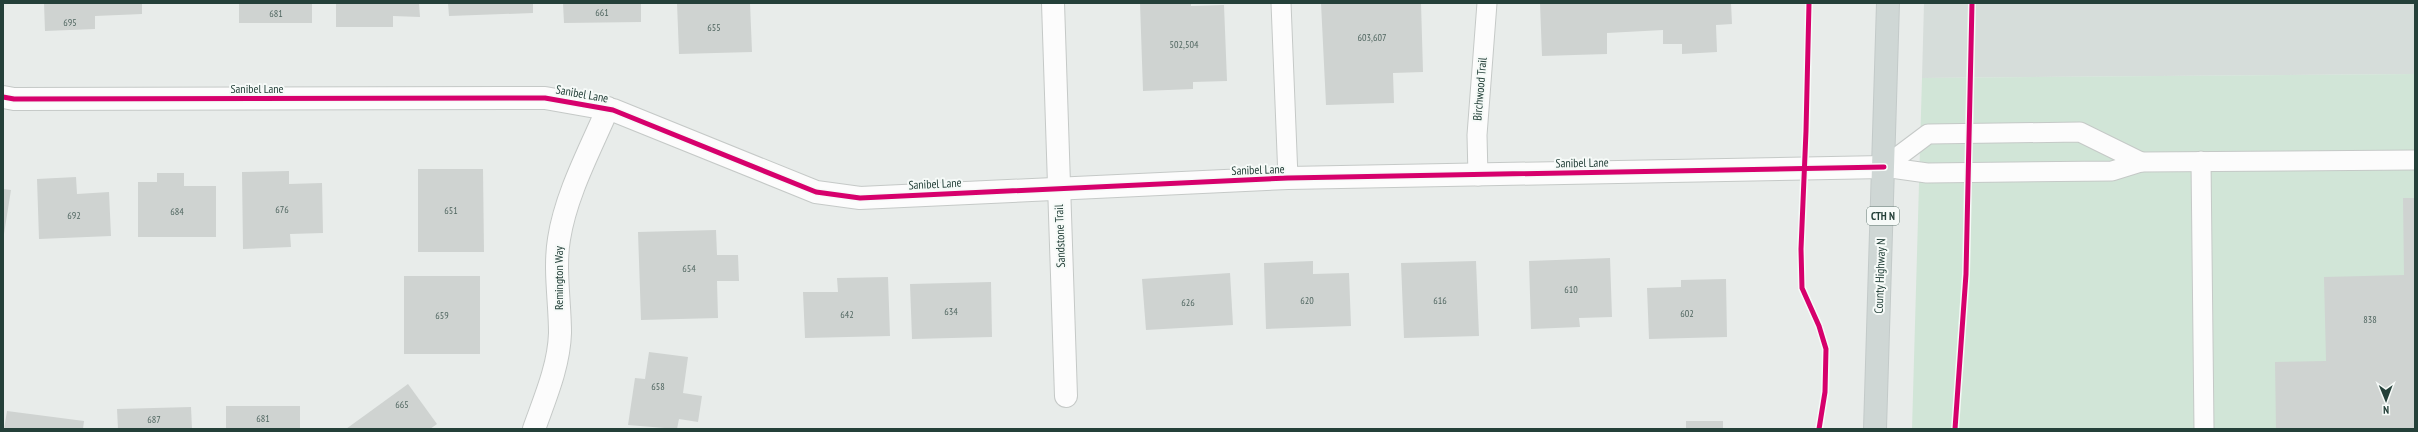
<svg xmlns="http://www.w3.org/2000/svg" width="2418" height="432" font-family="'PT Sans Narrow',sans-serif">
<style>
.built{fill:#d6ddda}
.green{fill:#d1e5d7}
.building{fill:#cfd3d1}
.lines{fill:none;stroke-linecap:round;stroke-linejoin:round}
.service-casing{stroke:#c5c9c7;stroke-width:21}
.minor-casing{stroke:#c5c9c7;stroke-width:24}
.primary-casing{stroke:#c3cac9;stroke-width:24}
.service{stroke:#fcfcfc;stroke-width:19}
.minor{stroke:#fcfcfc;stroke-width:22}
.primary{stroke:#cfd7d5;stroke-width:22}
.cycleway-casing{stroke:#f6faf8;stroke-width:8}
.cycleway{stroke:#d6006c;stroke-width:5}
.labels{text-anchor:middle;stroke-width:4;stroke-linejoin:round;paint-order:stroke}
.number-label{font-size:10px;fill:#506660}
.shield{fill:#f6faf8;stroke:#637872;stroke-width:1}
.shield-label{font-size:11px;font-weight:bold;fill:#244039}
.street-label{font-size:12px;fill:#244039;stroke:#f6faf8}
</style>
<rect width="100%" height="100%" fill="#e8ecea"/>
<path class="built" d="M 1924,3 L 2415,3 L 2415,74 L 1922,78 Z"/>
<path class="green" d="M 2415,74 L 2415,429 L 1912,429 L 1922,78 Z"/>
<g class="building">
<path d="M 44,3 L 142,3 L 142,14 L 95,16 L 95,29 L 45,31 Z"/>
<rect x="239" y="3" width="73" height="20"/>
<path d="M 336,3 L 419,3 L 420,17 L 393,16 L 393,27 L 336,27 Z"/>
<path d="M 448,3 L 533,3 L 533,13 L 449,16 Z"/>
<path d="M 563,3 L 641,3 L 641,22 L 564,23 Z"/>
<path d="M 677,3 L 750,3 L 752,52 L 679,54 Z"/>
<path d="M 1140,3 L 1191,3 L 1191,6 L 1224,5 L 1227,81 L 1193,82 L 1193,89 L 1143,91 Z"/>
<path d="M 1321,3 L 1421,3 L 1423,72 L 1393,73 L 1394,103 L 1326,105 Z"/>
<path d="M 1540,3 L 1731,3 L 1732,24 L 1716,25 L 1717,52 L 1682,54 L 1682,44 L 1663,44 L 1663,30 L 1607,33 L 1607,54 L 1542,56 Z"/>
<path d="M 418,169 L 483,169 L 484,252 L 418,252 Z"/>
<path d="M 289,171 L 289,184 L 322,183 L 323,233 L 290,234 L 291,247 L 243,249 L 242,172 Z"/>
<path d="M 157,173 L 184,173 L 184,186 L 216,186 L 216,237 L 138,237 L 138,182 L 157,182 Z"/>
<path d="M 76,177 L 77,194 L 109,192 L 111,236 L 39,239 L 37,179 Z"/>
<path d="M 3,189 L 11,190 L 4,234 L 3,234 Z"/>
<path d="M 2403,198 L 2415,198 L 2415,429 L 2276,429 L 2275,362 L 2326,361 L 2324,277 L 2404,275 Z"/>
<path d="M 716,230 L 717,255 L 738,255 L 739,281 L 717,281 L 718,318 L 641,320 L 638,232 Z"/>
<path d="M 1610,258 L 1612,317 L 1579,318 L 1580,327 L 1531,329 L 1529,261 Z"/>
<path d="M 1313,261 L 1313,274 L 1349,273 L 1351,326 L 1266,329 L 1264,263 Z"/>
<path d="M 1476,261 L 1479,336 L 1404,338 L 1401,263 Z"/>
<path d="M 1230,273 L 1233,325 L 1146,330 L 1142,279 Z"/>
<rect x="404" y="276" width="76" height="78"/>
<path d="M 888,277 L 890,336 L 805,338 L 803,292 L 838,292 L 837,278 Z"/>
<path d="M 1726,279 L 1727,337 L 1649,339 L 1647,288 L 1681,287 L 1681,280 Z"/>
<path d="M 991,282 L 992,337 L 912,339 L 910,284 Z"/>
<path d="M 649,352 L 688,357 L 683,393 L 702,396 L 698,422 L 679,419 L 677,429 L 628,425 L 635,378 L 645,379 Z"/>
<path d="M 408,384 L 437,424 L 430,429 L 346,429 Z"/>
<rect x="226" y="406" width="74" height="23"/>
<path d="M 191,407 L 192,429 L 118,429 L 117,409 Z"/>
<path d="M 7,411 L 84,421 L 83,429 L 4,429 Z"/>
<rect x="1686" y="421" width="37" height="8"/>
</g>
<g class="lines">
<defs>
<g id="service">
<path d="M 1281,3 L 1288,178"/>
<path d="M 2201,161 L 2204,429"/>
<path d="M 1884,167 L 1927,173 L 2112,171 L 2141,162 L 2415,160"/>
<path d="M 1884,167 L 1928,134 L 2080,132 L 2141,162"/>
<path d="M 1478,176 L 1477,135 L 1487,3"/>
</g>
<g id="minor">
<path d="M 1053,3 L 1066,396"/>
<path d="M 3,97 L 14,99 L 545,98 L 613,110 L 816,192 L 860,198 L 1288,178 L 1884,167"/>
<path d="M 534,429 C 545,398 559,366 560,333 C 560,302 554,269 559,239 C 566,194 590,150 608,108"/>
</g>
<path id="primary" d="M 1875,429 L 1888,3"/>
</defs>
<use href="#service" class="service-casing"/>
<use href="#minor" class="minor-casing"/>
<use href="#primary" class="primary-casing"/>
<use href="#service" class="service"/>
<use href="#minor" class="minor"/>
<use href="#primary" class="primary"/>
<defs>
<g id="cycleway">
<path d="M 1809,3 L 1806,131 L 1801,249 L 1802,288 L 1819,326 L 1826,349 L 1825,392 L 1819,429"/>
<path d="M 3,97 L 14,99 L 545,98 L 613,110 L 816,192 L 860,198 L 1288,178 L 1884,167"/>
<path d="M 1955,429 L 1966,274 L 1972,3"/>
</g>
</defs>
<use href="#cycleway" class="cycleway-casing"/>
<use href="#cycleway" class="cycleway"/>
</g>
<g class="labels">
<g class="number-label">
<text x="602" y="16">661</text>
<text x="276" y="17">681</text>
<text x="70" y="26">695</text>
<text x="714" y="31">655</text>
<text x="1372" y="41">603,607</text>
<text x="1184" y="48">502,504</text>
<text x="282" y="213">676</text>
<text x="451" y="214">651</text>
<text x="177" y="215">684</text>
<text x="74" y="219">692</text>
<text x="689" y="272">654</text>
<text x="1571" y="293">610</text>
<text x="1307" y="304">620</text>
<text x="1440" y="304">616</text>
<text x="1188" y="306">626</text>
<text x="951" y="315">634</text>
<text x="1687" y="317">602</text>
<text x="847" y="318">642</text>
<text x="442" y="319">659</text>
<text x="2370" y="323">838</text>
<text x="658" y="390">658</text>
<text x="402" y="408">665</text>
<text x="263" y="422">681</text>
<text x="154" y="423">687</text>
</g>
<rect class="shield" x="1867" y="207" width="32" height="18" rx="3"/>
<g class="shield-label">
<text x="1883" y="220">CTH N</text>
</g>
<g class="street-label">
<text x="257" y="93">Sanibel Lane</text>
<text transform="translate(1480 89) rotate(-85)" y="4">Birchwood Trail</text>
<text transform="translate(582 94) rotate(10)" y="4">Sanibel Lane</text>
<text transform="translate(1582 163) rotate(-1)" y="4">Sanibel Lane</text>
<text transform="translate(1258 170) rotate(-2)" y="4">Sanibel Lane</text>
<text transform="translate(935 184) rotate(-3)" y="4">Sanibel Lane</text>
<text transform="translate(1060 236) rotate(-92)" y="4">Sandstone Trail</text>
<text transform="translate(1880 276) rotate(-88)" y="4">County Highway N</text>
<text transform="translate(559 278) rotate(-90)" y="4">Remington Way</text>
</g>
</g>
<rect width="2418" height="432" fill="none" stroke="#244039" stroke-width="8"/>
<g transform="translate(2386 400) rotate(179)" stroke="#f6faf8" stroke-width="3" paint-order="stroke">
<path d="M0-3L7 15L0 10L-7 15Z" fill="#244039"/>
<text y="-6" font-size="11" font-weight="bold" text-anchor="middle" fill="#244039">N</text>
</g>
</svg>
